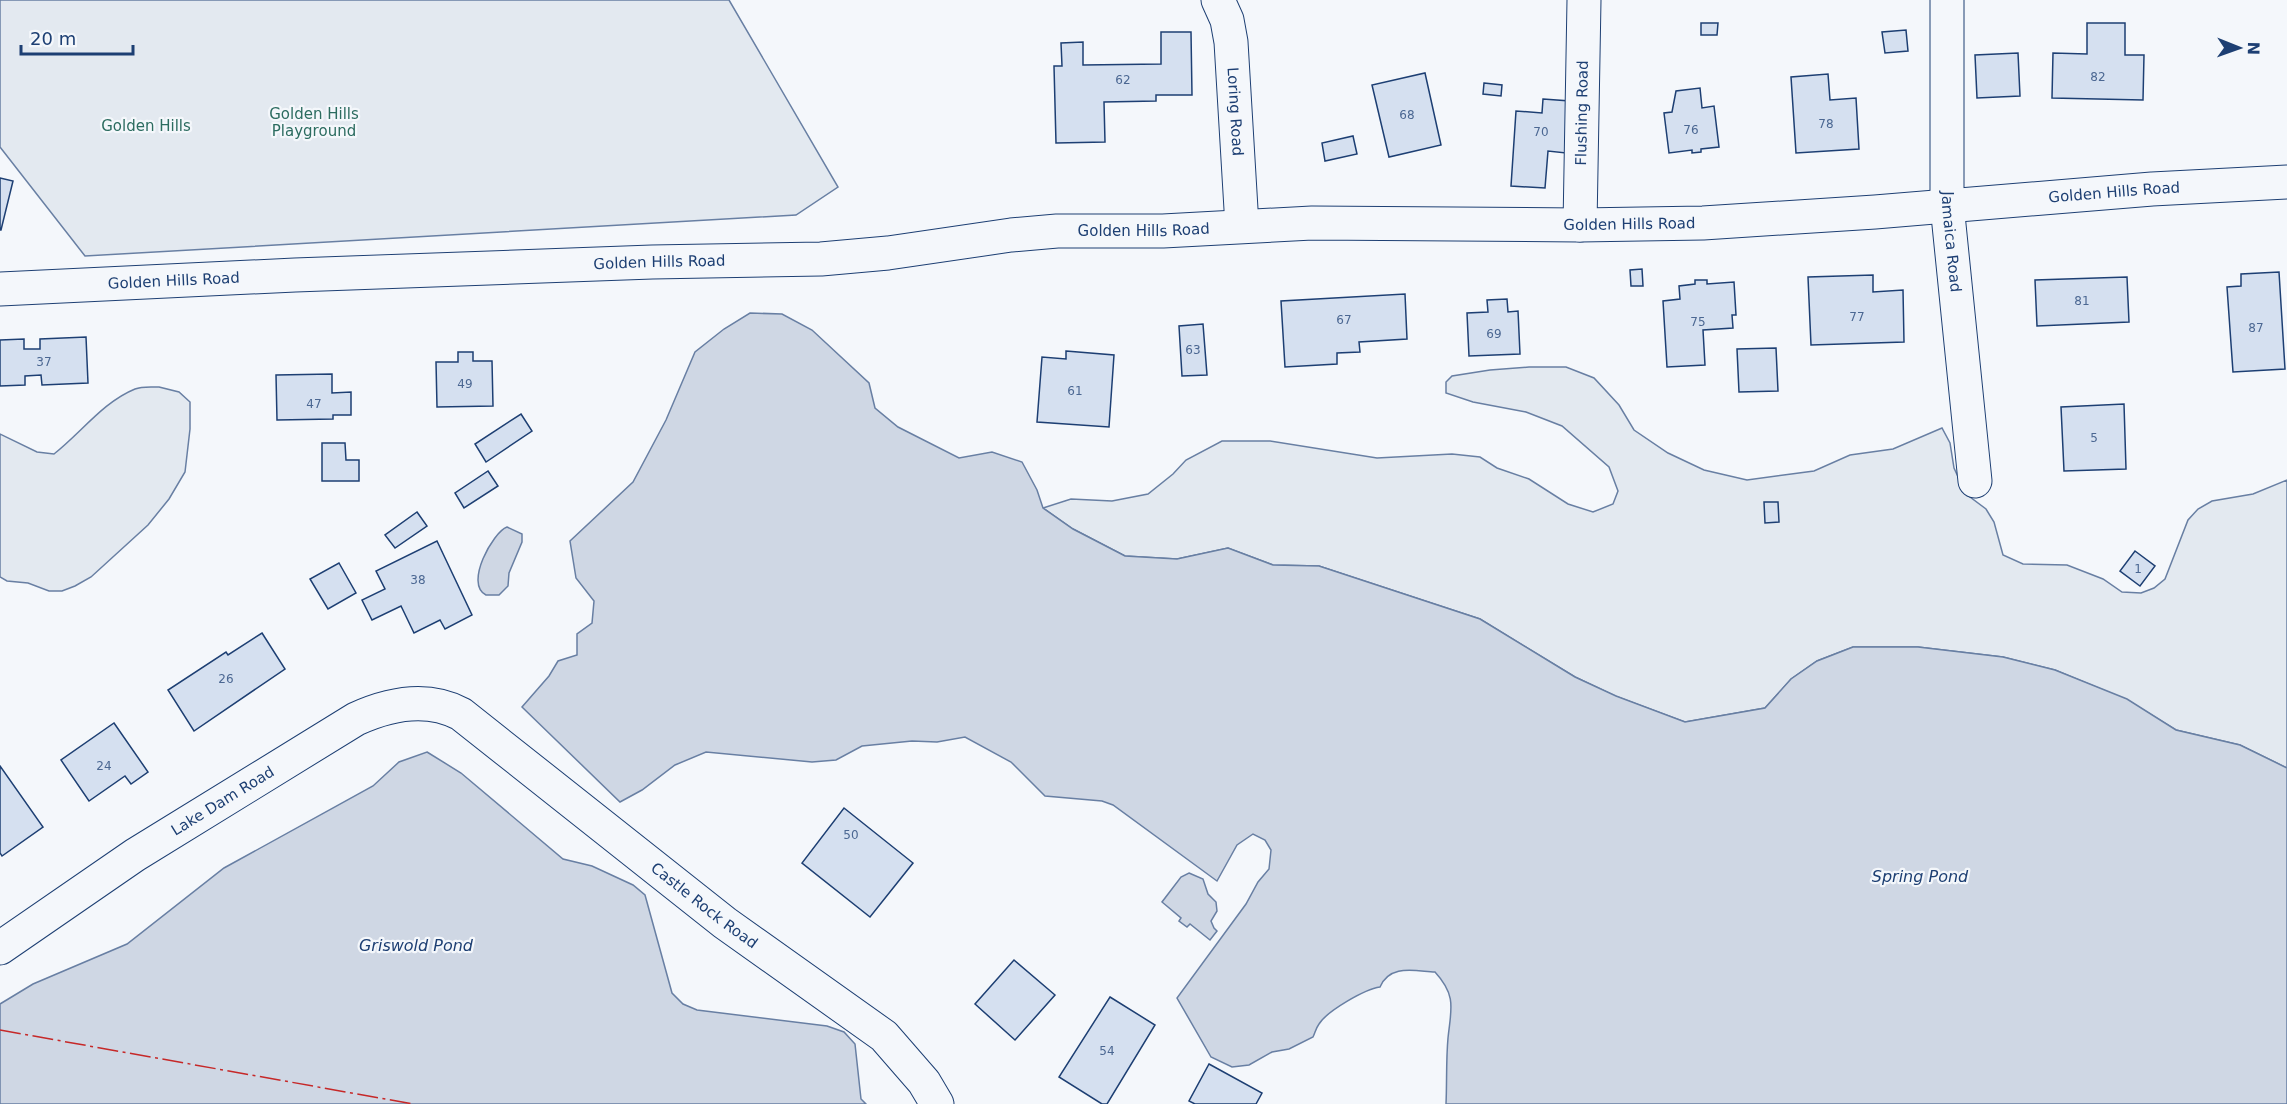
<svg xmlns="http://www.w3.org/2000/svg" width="2287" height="1104" font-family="'DejaVu Sans',sans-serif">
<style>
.green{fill:#e3e9f0;stroke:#687fa3;stroke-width:1.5}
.water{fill:#cfd7e4;stroke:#687fa3;stroke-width:1.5}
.building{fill:#d5e0f0;stroke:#1d3f73;stroke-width:1.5}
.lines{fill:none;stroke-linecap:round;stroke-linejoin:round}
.street-casing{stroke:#1d3f73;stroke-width:35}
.street{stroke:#f4f7fb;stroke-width:33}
.power{stroke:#c62828;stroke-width:1.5;stroke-dasharray:21 4.5 3 4.5;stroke-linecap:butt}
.labels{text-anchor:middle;stroke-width:4.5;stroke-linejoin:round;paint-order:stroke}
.number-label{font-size:12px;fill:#4b6792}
.street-label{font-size:15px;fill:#1d3f73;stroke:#f4f7fb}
.park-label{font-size:15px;fill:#2c6c60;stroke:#f4f7fb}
.water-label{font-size:16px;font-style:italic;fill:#1d3f73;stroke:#f4f7fb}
</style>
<rect width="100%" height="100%" fill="#f4f7fb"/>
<g class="green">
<path d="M 0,0 L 729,0 L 838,187 L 796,215 L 85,256 L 0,147 Z"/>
<path d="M 1529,367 L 1566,367 L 1594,378 L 1619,405 L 1634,430 L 1668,453 L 1704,470 L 1747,480 L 1814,471 L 1850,455 L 1893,449 L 1942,428 L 1950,443 L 1954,468 L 1966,494 L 1986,509 L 1994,522 L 2003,555 L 2023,564 L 2067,565 L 2103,579 L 2122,592 L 2141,593 L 2154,588 L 2165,579 L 2188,520 L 2198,509 L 2212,501 L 2253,494 L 2287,480 L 2287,768 L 2240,745 L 2176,730 L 2127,700 L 2055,670 L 2003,657 L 1918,647 L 1853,647 L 1817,661 L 1791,679 L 1765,708 L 1685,722 L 1615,696 L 1575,677 L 1480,619 L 1319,566 L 1273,565 L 1228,548 L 1177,559 L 1125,556 L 1073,529 L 1043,508 L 1071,499 L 1112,501 L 1148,494 L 1173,474 L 1186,460 L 1222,441 L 1270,441 L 1377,458 L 1452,454 L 1480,457 L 1497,468 L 1529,479 L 1568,504 L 1593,512 L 1613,504 L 1618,491 L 1609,467 L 1562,426 L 1526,412 L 1473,402 L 1446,393 L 1446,382 L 1452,376 L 1490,370 Z"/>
<path d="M 159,387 L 179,392 L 190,402 L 190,429 L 185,472 L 169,499 L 148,525 L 91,577 L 75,586 L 62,591 L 49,591 L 28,583 L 7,581 L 0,577 L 0,434 L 37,452 L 54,454 C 81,433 103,402 135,389 C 142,386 151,387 159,387 Z"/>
</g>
<g class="water">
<path d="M 750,313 L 782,314 L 812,330 L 869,383 L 875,408 L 898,427 L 959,458 L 992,452 L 1022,462 L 1037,490 L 1043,508 L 1073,529 L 1125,556 L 1177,559 L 1228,548 L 1273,565 L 1319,566 L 1480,619 L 1575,677 L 1616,696 L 1685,722 L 1765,708 L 1791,679 L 1817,661 L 1853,647 L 1918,647 L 2003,657 L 2055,670 L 2127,699 L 2176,730 L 2240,745 L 2287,768 L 2287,1104 L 1446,1104 C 1447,1082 1446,1060 1448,1038 C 1451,1009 1457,996 1435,972 C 1414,971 1390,964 1380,987 C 1365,989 1327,1011 1319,1024 C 1316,1028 1315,1033 1313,1037 L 1289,1049 L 1272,1052 L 1249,1065 L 1232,1067 L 1211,1057 L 1177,998 L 1246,904 L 1258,882 L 1269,869 L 1271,850 L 1265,840 L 1253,834 L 1237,845 L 1217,881 L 1113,805 L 1102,801 L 1045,796 L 1011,762 L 965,737 L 937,742 L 912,741 L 862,746 L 836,760 L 812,762 L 706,752 L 675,765 L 642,790 L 620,802 L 522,707 L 549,676 L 558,661 L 577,655 L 577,634 L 592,623 L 594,601 L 576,578 L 570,541 L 633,482 L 666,420 L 695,352 L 724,329 Z"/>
<path d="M 507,527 L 522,534 L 522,542 L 509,573 L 508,586 L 499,595 L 486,595 C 464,584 493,532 507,527 Z"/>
<path d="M 427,752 L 461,773 L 563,859 L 592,866 L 633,885 L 645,895 L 672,993 L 683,1004 L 697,1010 L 827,1026 L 844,1032 L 855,1044 L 861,1099 L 866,1104 L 0,1104 L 0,1004 L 33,984 L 127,944 L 224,868 L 373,786 L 399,762 Z"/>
<path d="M 1189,873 L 1203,879 L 1208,894 L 1216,902 L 1217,911 L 1211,921 L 1214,928 L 1217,931 L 1210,940 L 1190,924 L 1187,927 L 1179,921 L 1181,918 L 1162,902 L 1181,877 Z"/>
</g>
<g class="building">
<path d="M 1701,23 L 1718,23 L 1717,35 L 1701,35 Z"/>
<path d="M 2087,23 L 2125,23 L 2125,55 L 2144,55 L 2143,100 L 2052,98 L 2053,53 L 2087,54 Z"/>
<path d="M 1906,30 L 1908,51 L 1885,53 L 1882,32 Z"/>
<path d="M 1161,32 L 1191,32 L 1192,95 L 1156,95 L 1156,101 L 1104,102 L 1105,142 L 1056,143 L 1054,66 L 1062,66 L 1061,43 L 1083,42 L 1083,65 L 1161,64 Z"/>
<path d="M 2018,53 L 2020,96 L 1977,98 L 1975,55 Z"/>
<path d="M 1425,73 L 1441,145 L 1389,157 L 1372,85 Z"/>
<path d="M 1828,74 L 1830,100 L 1856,98 L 1859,149 L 1796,153 L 1791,77 Z"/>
<path d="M 1484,83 L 1502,85 L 1501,96 L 1483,94 Z"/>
<path d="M 1700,88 L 1702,108 L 1714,106 L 1719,147 L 1701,149 L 1701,152 L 1692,153 L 1692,150 L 1669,153 L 1664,113 L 1672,112 L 1676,91 Z"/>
<path d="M 1543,99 L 1570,101 L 1566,153 L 1548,151 L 1545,188 L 1511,186 L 1516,111 L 1542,113 Z"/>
<path d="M 1353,136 L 1357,154 L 1325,161 L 1322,143 Z"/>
<path d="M 0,178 L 13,181 L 1,230 L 0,230 Z"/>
<path d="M 1642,269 L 1643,286 L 1631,286 L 1630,270 Z"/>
<path d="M 2279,272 L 2285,369 L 2233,372 L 2227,287 L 2241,286 L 2241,274 Z"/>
<path d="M 1873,275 L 1873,292 L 1903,290 L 1904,342 L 1811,345 L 1808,277 Z"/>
<path d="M 2127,277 L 2129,322 L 2037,326 L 2035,280 Z"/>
<path d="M 1695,280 L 1707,280 L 1707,284 L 1734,282 L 1736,315 L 1732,315 L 1733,328 L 1703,330 L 1705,365 L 1667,367 L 1663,301 L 1680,299 L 1679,286 L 1695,284 Z"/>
<path d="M 1405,294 L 1407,339 L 1359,342 L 1360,352 L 1337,353 L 1337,364 L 1285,367 L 1281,301 Z"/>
<path d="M 1507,299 L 1508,312 L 1518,311 L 1520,354 L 1469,356 L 1467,313 L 1488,312 L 1487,300 Z"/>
<path d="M 1203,324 L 1207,375 L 1182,376 L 1179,326 Z"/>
<path d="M 86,337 L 88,383 L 42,385 L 41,375 L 25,376 L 25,385 L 0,386 L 0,340 L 24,339 L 24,349 L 40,349 L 40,339 Z"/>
<path d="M 1776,348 L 1778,391 L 1739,392 L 1737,349 Z"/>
<path d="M 1066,351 L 1114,355 L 1109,427 L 1037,422 L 1042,357 L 1066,359 Z"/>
<path d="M 458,352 L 473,352 L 473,361 L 492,361 L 493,406 L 437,407 L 436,362 L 458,362 Z"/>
<path d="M 332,374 L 332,393 L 351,392 L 351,415 L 333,415 L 333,419 L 277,420 L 276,375 Z"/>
<path d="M 2124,404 L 2126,469 L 2064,471 L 2061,407 Z"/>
<path d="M 521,414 L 532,431 L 486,462 L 475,444 Z"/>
<path d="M 322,443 L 345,443 L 346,460 L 359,460 L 359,481 L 322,481 Z"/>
<path d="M 488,471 L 498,486 L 464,508 L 455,493 Z"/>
<path d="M 1764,502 L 1778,502 L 1779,522 L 1765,523 Z"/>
<path d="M 417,512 L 427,526 L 395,548 L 385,535 Z"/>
<path d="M 437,541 L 472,615 L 445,629 L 440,620 L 414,633 L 401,606 L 372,620 L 362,600 L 385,589 L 376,571 Z"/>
<path d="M 2135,551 L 2155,566 L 2140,586 L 2120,571 Z"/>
<path d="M 339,563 L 356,593 L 328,609 L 310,579 Z"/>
<path d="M 262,633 L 285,669 L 194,731 L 168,690 L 226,652 L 228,655 Z"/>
<path d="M 114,723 L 148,772 L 131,784 L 125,776 L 89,801 L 61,760 Z"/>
<path d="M 0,766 L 43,827 L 2,856 L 0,853 Z"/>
<path d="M 844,808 L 913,863 L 870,917 L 802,863 Z"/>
<path d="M 1014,960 L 1055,995 L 1015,1040 L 975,1004 Z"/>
<path d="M 1110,997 L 1155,1025 L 1107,1104 L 1102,1104 L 1059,1077 Z"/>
<path d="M 1209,1064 L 1262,1093 L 1256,1104 L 1195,1104 L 1189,1101 Z"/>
</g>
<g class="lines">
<defs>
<g id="street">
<path id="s1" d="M 1218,0 L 1227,20 L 1231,42 L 1242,226"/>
<path id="s2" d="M 1947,0 L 1947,205 L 1975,481"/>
<path id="s3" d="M 1580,225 L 1584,0"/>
<path id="s4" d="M 0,289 L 295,275 L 652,262 L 821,259 L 888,253 L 1011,235 L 1057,231 L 1163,231 L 1312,223 L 1580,225 L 1703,223 L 1875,212 L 2152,189 L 2287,182"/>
<path id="s5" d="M 0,948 L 135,855 L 356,719 C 389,704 427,696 461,714 L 725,923 L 884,1036 L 924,1082 L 937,1104"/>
</g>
</defs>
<use href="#street" class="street-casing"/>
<use href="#street" class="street"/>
<path class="power" d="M 0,1030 L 413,1104"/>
</g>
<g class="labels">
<g class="number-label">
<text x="2098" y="81">82</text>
<text x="1123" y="84">62</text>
<text x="1407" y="119">68</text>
<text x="1826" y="128">78</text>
<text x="1691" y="134">76</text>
<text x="1541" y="136">70</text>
<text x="2082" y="305">81</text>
<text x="1857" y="321">77</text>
<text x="1344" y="324">67</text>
<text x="1698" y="326">75</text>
<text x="2256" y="332">87</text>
<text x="1494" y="338">69</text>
<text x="1193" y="354">63</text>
<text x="44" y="366">37</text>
<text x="465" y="388">49</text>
<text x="1075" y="395">61</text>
<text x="314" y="408">47</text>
<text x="2094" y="442">5</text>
<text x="2138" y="573">1</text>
<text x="418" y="584">38</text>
<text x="226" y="683">26</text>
<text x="104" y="770">24</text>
<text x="851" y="839">50</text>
<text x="1107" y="1055">54</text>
</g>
<g class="street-label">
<text dy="5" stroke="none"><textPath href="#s1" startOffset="114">Loring Road</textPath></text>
<text dy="5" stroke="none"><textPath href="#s3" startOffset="112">Flushing Road</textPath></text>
<text dy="5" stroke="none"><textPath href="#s4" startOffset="2118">Golden Hills Road</textPath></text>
<text dy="5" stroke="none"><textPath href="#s4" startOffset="1632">Golden Hills Road</textPath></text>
<text dy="5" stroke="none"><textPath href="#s4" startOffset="1146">Golden Hills Road</textPath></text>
<text dy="5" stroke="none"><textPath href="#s2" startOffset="242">Jamaica Road</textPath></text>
<text dy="5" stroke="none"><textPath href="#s4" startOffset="660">Golden Hills Road</textPath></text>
<text dy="5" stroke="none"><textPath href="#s4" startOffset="174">Golden Hills Road</textPath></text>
<text dy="5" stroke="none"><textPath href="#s5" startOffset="267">Lake Dam Road</textPath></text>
<text dy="5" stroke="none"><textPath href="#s5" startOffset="842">Castle Rock Road</textPath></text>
</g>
<g class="park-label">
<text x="314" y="119">Golden Hills<tspan x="314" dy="17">Playground</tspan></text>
<text x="146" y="131">Golden Hills</text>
</g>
<g class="water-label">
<text x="1920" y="882">Spring Pond</text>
<text x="416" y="951">Griswold Pond</text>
</g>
</g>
<g transform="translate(2239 48) rotate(91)" stroke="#f4f7fb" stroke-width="4.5" paint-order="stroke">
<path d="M0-4.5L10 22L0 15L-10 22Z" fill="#1d3f73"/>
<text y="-9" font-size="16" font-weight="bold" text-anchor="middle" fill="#1d3f73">N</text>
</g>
<path d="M21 45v9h112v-9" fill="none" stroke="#1d3f73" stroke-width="3"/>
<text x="30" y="45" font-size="18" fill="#1d3f73" stroke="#f4f7fb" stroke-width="4.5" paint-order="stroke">20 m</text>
</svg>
